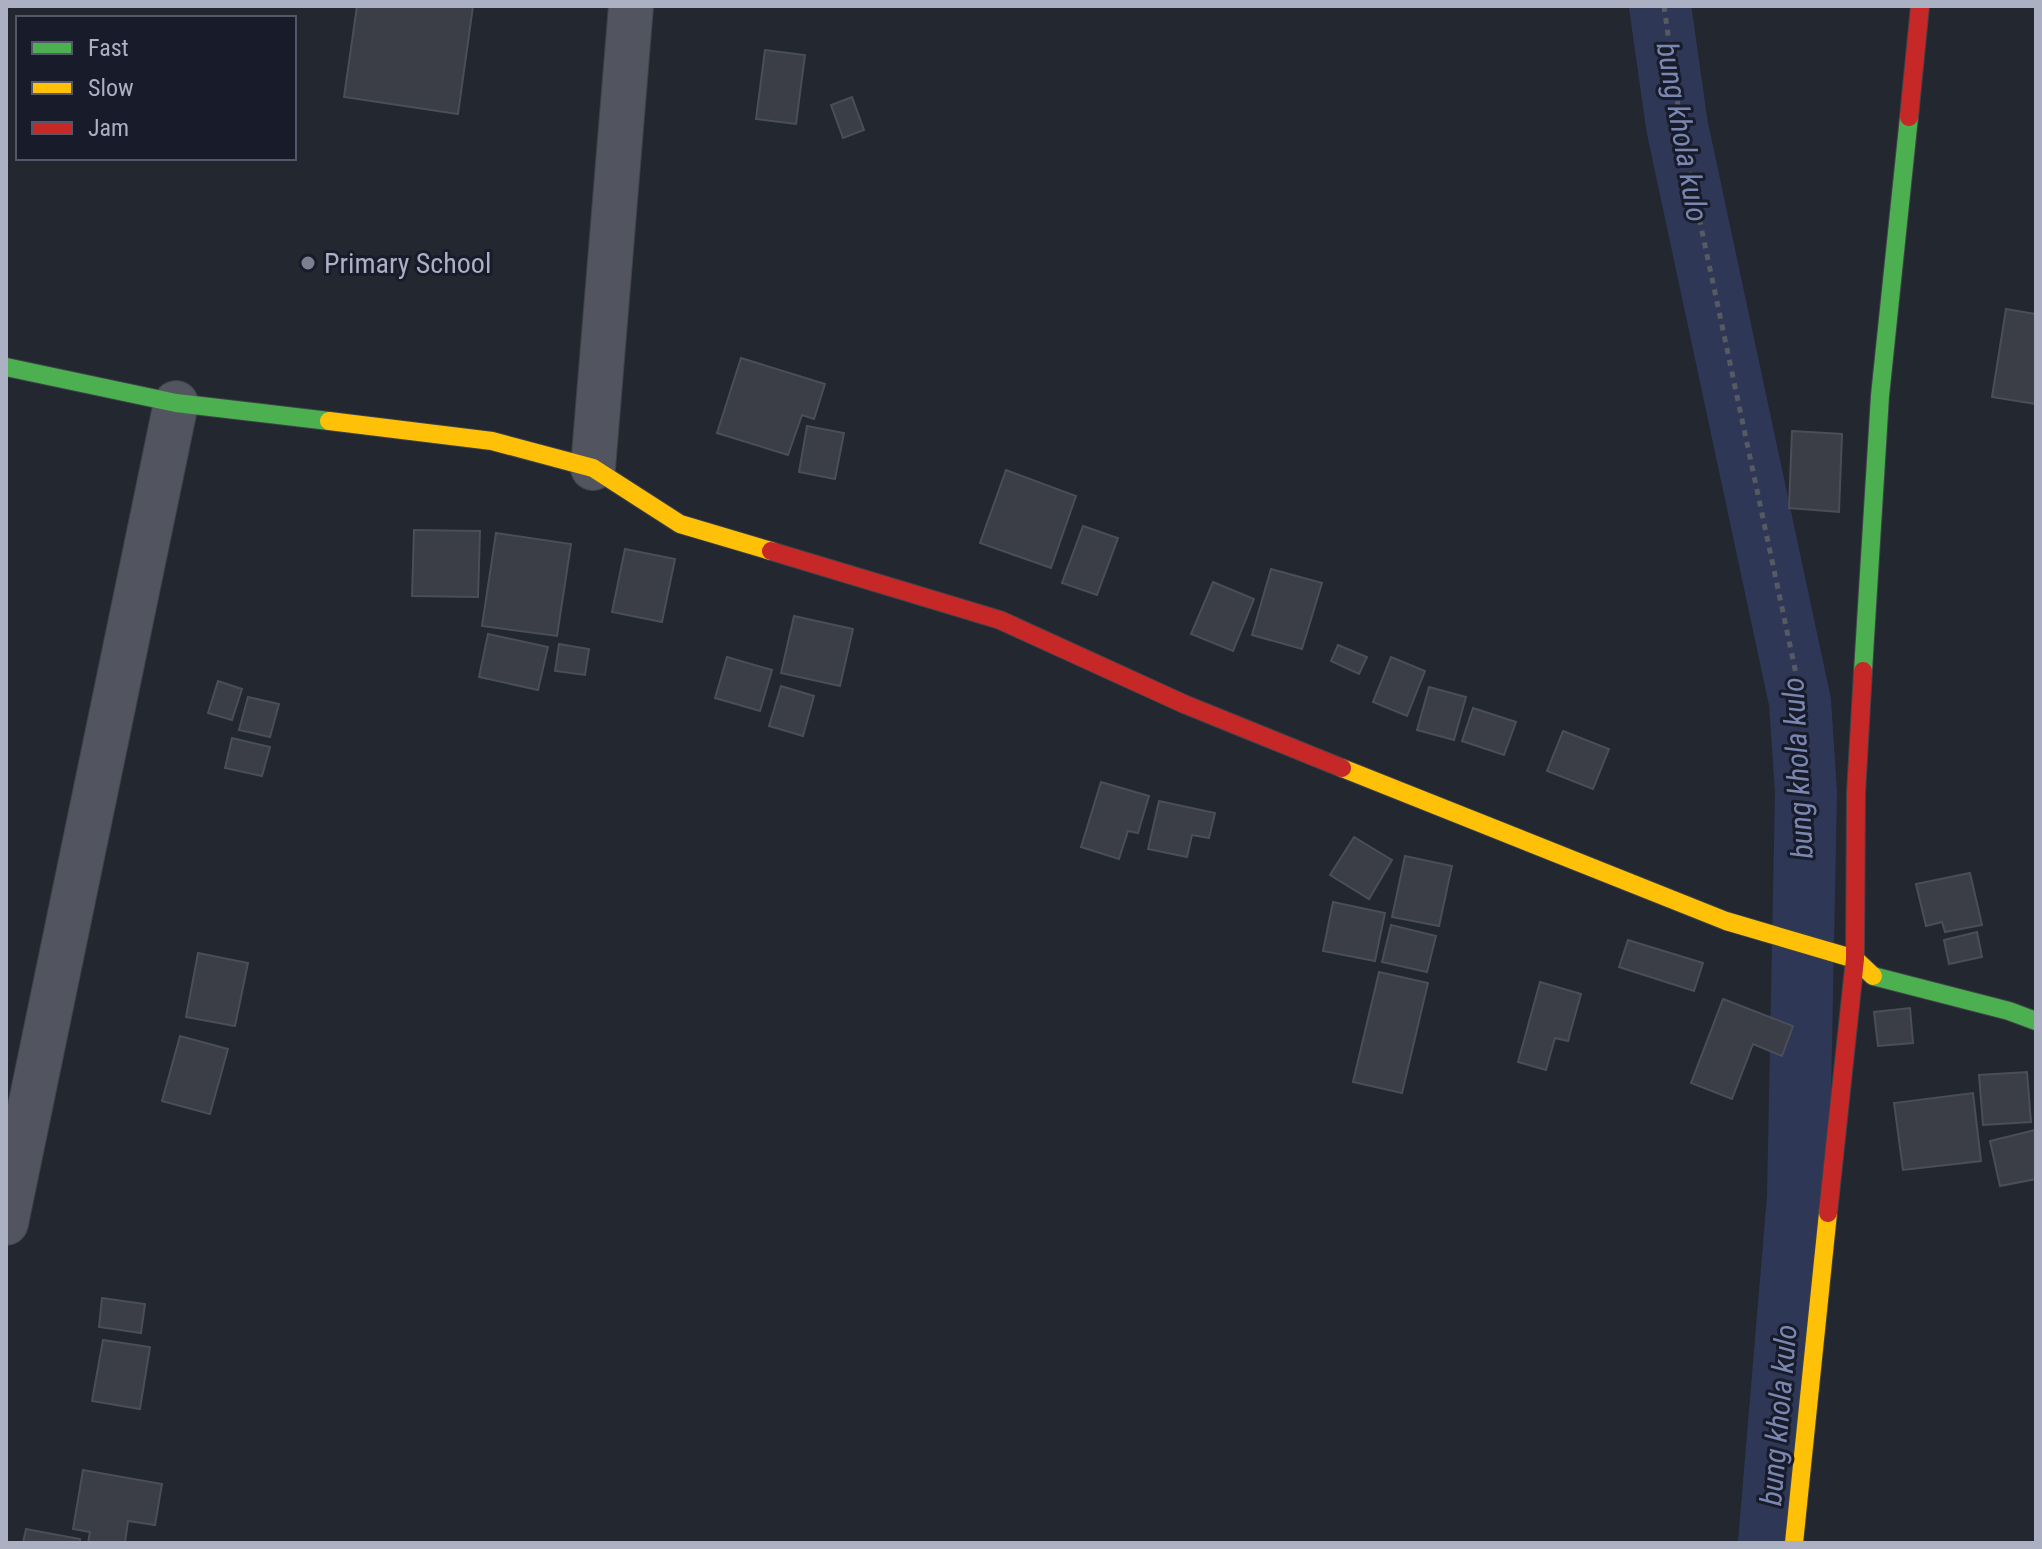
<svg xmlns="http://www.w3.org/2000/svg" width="2042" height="1549" font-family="'Roboto Condensed',sans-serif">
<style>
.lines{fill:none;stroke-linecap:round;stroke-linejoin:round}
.canal{stroke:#2f3757;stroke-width:62}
.building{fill:#3b3e47;stroke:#4a4e58;stroke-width:2}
.street-casing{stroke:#3f4249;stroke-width:46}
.fast-casing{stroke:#3f4249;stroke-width:20}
.slow-casing{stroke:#3f4249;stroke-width:20}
.jam-casing{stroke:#3f4249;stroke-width:20}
.path{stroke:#565a62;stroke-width:5;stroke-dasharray:6 6;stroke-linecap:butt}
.street{stroke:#52555f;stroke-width:44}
.fast{stroke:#4caf50;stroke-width:18}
.slow{stroke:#ffc107;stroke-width:18}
.jam{stroke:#c62828;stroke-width:18}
.poi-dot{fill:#7b8090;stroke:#181c2a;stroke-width:3}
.labels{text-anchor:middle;stroke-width:6;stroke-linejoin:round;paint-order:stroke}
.poi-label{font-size:28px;fill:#abb0c3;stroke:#181c2a;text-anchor:start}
.water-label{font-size:30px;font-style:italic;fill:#7a87b1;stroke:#181c2a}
</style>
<rect width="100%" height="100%" fill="#232730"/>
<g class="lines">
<path class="canal" d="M 1660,6 L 1677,126 L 1800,702 L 1806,792 L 1798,1197 L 1769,1543"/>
</g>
<g class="building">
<path d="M 357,6 L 473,6 L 458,114 L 344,97 Z"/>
<path d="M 765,50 L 805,55 L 796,124 L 756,119 Z"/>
<path d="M 852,97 L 864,130 L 843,138 L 831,105 Z"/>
<path d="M 2006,309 L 2036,314 L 2036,404 L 1992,397 Z"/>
<path d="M 741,358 L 825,384 L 814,419 L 802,415 L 788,455 L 717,433 Z"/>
<path d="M 807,426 L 844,433 L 835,479 L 799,472 Z"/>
<path d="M 1792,431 L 1842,434 L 1839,512 L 1789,508 Z"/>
<path d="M 1006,470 L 1076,496 L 1051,568 L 980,543 Z"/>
<path d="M 1083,526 L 1118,538 L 1097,595 L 1062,583 Z"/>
<path d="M 414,530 L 480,531 L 478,597 L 412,596 Z"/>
<path d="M 496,533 L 571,544 L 557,636 L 482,626 Z"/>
<path d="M 625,549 L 675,559 L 662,622 L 612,612 Z"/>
<path d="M 1271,569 L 1322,583 L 1302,649 L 1252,635 Z"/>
<path d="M 1213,582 L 1254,599 L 1233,651 L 1191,634 Z"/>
<path d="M 794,616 L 853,629 L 840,686 L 781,673 Z"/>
<path d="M 488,634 L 548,647 L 538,690 L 479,677 Z"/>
<path d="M 559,644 L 589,649 L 585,675 L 555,671 Z"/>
<path d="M 1338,645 L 1367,657 L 1359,674 L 1331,661 Z"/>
<path d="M 727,657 L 772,670 L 760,711 L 715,698 Z"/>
<path d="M 1391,657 L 1425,671 L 1407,716 L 1373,702 Z"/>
<path d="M 218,681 L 242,689 L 232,720 L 208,713 Z"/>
<path d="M 781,686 L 814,696 L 803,736 L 769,726 Z"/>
<path d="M 1429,687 L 1466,697 L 1454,740 L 1417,730 Z"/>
<path d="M 248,697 L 279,704 L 270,737 L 239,730 Z"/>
<path d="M 1473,708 L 1516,722 L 1504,755 L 1462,741 Z"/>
<path d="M 1563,731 L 1609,749 L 1593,789 L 1547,771 Z"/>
<path d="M 232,738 L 270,747 L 262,776 L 225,768 Z"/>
<path d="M 1101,782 L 1149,796 L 1138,833 L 1128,831 L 1119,859 L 1081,847 Z"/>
<path d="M 1159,801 L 1215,813 L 1209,838 L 1192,835 L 1187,857 L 1148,849 Z"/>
<path d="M 1354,837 L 1392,860 L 1369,899 L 1330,875 Z"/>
<path d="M 1405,856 L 1452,866 L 1439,926 L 1392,917 Z"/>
<path d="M 1970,873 L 1982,925 L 1945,932 L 1942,922 L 1926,926 L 1916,884 Z"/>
<path d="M 1333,902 L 1385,913 L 1375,961 L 1323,951 Z"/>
<path d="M 1391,925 L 1436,936 L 1427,972 L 1382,962 Z"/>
<path d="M 1977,932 L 1982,957 L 1949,964 L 1944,940 Z"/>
<path d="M 1628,940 L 1703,963 L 1694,991 L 1619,967 Z"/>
<path d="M 198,953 L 248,963 L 235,1026 L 186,1017 Z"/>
<path d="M 1379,972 L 1428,983 L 1402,1093 L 1353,1082 Z"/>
<path d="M 1540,982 L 1581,994 L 1568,1041 L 1555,1038 L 1546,1070 L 1518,1062 Z"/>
<path d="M 1723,999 L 1793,1026 L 1782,1056 L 1753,1044 L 1732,1099 L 1691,1083 Z"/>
<path d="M 1910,1008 L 1913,1043 L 1878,1046 L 1874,1012 Z"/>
<path d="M 180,1036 L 228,1049 L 210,1114 L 162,1101 Z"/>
<path d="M 2027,1072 L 2031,1122 L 1983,1125 L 1979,1075 Z"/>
<path d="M 1973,1093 L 1981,1161 L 1903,1170 L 1894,1103 Z"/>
<path d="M 2035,1130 L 2036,1179 L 2000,1186 L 1990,1141 Z"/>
<path d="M 102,1298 L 145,1304 L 141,1333 L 99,1327 Z"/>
<path d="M 103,1340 L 150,1347 L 140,1409 L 92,1401 Z"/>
<path d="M 83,1470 L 162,1484 L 155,1525 L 128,1521 L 125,1543 L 88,1543 L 90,1532 L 73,1529 Z"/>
<path d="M 26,1529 L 80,1539 L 80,1543 L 23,1543 Z"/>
</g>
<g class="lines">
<defs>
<g id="street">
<path d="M 593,468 L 631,6"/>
<path d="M 6,1223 L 176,403"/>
</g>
<g id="fast">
<path d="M 6,367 L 176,403 L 329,421"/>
<path d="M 1863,671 L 1880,396 L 1909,117"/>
<path d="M 1873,976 L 2009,1011 L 2036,1021"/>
</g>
<g id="slow">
<path d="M 329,421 L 492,441 L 593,468 L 680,524 L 771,551"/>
<path d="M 1342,768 L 1726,921 L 1855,959 L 1873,976"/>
<path d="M 1794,1543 L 1828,1213"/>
</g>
<g id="jam">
<path d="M 1909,117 L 1920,6"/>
<path d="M 771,551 L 1000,620 L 1184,704 L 1342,768"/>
<path d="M 1828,1213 L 1855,959 L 1856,793 L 1863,671"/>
</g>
</defs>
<use href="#street" class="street-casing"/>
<use href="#fast" class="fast-casing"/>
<use href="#slow" class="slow-casing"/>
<use href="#jam" class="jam-casing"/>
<path class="path" d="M 1664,6 L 1683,142 L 1801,697 L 1808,709"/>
<use href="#street" class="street"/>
<use href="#fast" class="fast"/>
<use href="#slow" class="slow"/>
<use href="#jam" class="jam"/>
</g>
<circle class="poi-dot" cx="308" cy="263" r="8"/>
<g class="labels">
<g class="poi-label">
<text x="324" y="273">Primary School</text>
</g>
<g class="water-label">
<text transform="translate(1682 132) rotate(80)" y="10">bung khola kulo</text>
<text transform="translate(1798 768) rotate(-93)" y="10">bung khola kulo</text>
<text transform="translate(1779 1415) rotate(-85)" y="10">bung khola kulo</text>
</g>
</g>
<rect width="2042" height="1549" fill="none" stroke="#abb0c3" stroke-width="16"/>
<rect x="16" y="16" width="280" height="144" fill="#181c2a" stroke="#535767" stroke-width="2"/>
<rect x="32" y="42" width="40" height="12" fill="#4caf50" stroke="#535767" stroke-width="2"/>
<text x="88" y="56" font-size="24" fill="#abb0c3">Fast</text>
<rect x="32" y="82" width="40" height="12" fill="#ffc107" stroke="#535767" stroke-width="2"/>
<text x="88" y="96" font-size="24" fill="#abb0c3">Slow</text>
<rect x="32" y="122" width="40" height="12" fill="#c62828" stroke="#535767" stroke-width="2"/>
<text x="88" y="136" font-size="24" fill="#abb0c3">Jam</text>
</svg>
